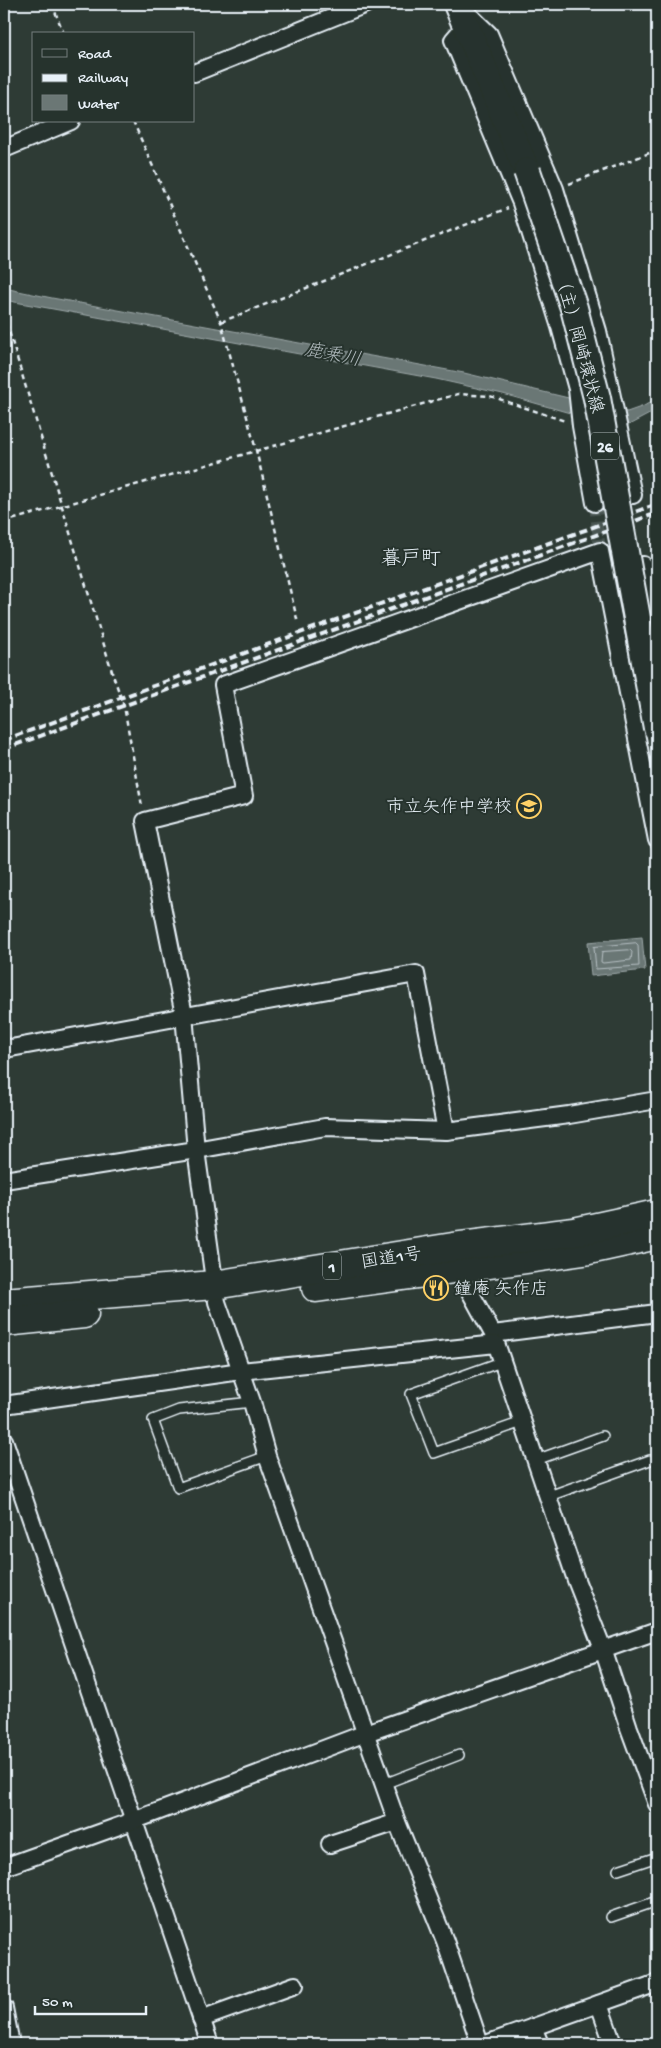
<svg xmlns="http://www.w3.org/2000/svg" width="661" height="2048" font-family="'Gochi Hand','Klee One',sans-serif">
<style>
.water{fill:#6b7775;stroke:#9da8a9}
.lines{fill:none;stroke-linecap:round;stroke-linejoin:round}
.shore{stroke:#b6c0c4;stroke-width:1}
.pedestrian-tunnel{stroke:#4a5652;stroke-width:12;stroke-dasharray:12 6;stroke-linecap:butt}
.service-casing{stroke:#e8f1f8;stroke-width:12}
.minor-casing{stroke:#e8f1f8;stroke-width:20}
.primary-casing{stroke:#e8f1f8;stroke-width:30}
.trunk-casing{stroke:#e8f1f8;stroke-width:31}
.path{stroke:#e8f1f8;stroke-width:2.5;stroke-dasharray:5 4;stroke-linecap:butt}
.service{stroke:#26332d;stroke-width:9}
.minor{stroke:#26332d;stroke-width:16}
.primary{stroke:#26332d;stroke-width:26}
.trunk{stroke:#26332d;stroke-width:28}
.rail{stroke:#e8f1f8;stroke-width:4;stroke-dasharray:8 4;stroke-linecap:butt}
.primary-bridge-casing{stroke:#e8f1f8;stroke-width:30;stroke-linecap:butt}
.primary-bridge{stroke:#26332d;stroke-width:26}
.labels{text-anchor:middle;stroke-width:4;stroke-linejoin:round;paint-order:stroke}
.shield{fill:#26332d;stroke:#aeb8bb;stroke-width:1}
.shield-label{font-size:16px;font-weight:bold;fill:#e8f1f8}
.street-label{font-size:18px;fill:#e8f1f8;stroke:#26332d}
.poi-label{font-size:18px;fill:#e8f1f8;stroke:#26332d;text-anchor:end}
.water-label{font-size:19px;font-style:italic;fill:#b0babd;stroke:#26332d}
.quarter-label{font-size:20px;fill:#e8f1f8;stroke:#26332d}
</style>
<rect width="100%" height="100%" fill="#2e3b35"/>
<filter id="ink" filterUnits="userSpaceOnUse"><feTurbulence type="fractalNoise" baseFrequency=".02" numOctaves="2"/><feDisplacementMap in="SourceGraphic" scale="10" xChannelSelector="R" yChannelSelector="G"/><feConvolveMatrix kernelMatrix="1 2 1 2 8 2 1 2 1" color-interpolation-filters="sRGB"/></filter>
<g filter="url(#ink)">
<g class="water">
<path d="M 4,288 L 52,298 L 464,373 L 627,412 L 644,406 L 657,398 L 657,410 L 623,428 L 503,394 L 436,379 L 4,300 Z"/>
<path d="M 642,937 L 645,970 L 591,976 L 588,942 Z"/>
</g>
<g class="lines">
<g class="shore">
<path d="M 636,943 L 638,945 L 639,966 L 596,969 L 594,947 Z"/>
<path d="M 630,950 L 632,952 L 631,960 L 603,963 L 601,962 L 602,952 Z"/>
</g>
<path class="pedestrian-tunnel" d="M 595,503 L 600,551"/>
<defs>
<g id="service">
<path d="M 501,1362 L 411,1394 L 434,1453 L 522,1422"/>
<path d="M 252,1402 L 179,1410 L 153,1420 L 178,1488 L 267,1456"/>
<path d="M 536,1460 L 603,1436"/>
<path d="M 549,1496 L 650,1460"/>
<path d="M 384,1784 L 459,1755"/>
<path d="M 618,1870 L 657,1857"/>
<path d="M 611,1917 L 657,1901"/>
</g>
<g id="minor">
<path d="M 465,11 L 489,34 L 555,189 L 598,331 L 633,495"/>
<path d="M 465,26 L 453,40 L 521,203 L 560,327 L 577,389 L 581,426 L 595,503"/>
<path d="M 194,73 L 366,4"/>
<path d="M 4,149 L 71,121"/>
<path d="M 620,569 L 643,565 L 657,643"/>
<path d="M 4,1047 L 11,1048 L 416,974 L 446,1131"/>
<path d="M 4,1180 L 196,1150 L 325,1127 L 446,1131 L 569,1115 L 657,1100"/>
<path d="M 456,1261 L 457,1268 L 493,1334 L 576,1580 L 603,1649 L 629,1728 L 657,1804"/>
<path d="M 493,1334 L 657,1313"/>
<path d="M 4,1405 L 241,1371 L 496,1344"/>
<path d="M 4,1440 L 210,2044"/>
<path d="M 330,1844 L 397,1822"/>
<path d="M 4,1867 L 133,1821 L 366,1733 L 657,1631"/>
<path d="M 599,2004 L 613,2044"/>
<path d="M 4,2008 L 11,2044"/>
<path d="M 201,2019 L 295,1985"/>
<path d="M 533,2027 L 540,2044"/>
<path d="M 480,2044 L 445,1941 L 397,1822 L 267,1456 L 252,1402 L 217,1302 L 196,1150 L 184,1015 L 145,821 L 244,796 L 223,685 L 600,551 L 657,840"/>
<path d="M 486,2044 L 657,1983"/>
</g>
<path id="primary" d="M 457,4 L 527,171"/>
<g id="trunk">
<path d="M 316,1288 L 584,1251 L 657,1235"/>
<path d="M 4,1302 L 214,1285 L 453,1247 L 574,1232 L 657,1214"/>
<path d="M 4,1322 L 84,1314"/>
</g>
</defs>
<use href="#service" class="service-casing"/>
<use href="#minor" class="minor-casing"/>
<use href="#primary" class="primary-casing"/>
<use href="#trunk" class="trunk-casing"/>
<g class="path">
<path d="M 52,4 L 64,34"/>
<path d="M 133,121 L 221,322 L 256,450 L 298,623"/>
<path d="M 569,184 L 657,150"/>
<path d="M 4,315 L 114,678 L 124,706 L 142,806"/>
<path d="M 221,322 L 508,208"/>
<path d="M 4,522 L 458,394 L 490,396 L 565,421"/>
</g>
<use href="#service" class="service"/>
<use href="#minor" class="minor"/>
<use href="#primary" class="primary"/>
<use href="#trunk" class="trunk"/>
<g class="rail">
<path d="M 4,740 L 657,504"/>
<path d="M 4,749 L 657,513"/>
</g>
<defs>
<path id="primary-bridge" d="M 527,171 L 574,308 L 597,398 L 657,728"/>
</defs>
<use href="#primary-bridge" class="primary-bridge-casing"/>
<use href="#primary-bridge" class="primary-bridge"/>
</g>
</g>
<defs>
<symbol id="school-ring" viewBox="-11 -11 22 22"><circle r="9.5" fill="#26332d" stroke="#ffd166" stroke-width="1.5"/><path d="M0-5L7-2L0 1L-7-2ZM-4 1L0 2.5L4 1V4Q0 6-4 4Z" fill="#ffd166"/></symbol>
<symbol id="restaurant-ring" viewBox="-11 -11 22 22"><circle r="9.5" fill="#26332d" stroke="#ffd166" stroke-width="1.5"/><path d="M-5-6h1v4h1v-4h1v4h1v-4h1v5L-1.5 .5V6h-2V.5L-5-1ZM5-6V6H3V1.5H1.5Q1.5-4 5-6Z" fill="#ffd166"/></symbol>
</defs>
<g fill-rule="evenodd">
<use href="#school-ring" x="515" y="792" width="28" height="28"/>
<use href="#restaurant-ring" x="422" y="1274" width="28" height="28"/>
</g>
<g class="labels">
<g class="shield">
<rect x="591" y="432.5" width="28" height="27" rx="4"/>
<rect x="323" y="1252.5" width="18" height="27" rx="4"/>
</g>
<g class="shield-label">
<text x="605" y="452">26</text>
<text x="332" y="1272">1</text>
</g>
<g class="street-label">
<text transform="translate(580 343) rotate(75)" y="6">（主）岡崎環状線</text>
<text transform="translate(391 1257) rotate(-9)" y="6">国道1号</text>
</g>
<g class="poi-label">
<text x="512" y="812">市立矢作中学校</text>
<text x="454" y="1294" text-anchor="start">鐘庵 矢作店</text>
</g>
<g class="water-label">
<text transform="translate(333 353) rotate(11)" y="7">鹿乗川</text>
</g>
<g class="quarter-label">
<text x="411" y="564">暮戸町</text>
</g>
</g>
<rect width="661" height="2048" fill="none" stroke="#26332d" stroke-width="20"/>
<rect x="10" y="10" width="641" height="2028" fill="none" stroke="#e8f1f8" stroke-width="2" filter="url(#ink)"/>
<rect x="32" y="32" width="162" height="90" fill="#26332d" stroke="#747f7e"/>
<rect x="42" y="49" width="25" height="8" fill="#26332d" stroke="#747f7e"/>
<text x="78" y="58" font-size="15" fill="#e8f1f8">Road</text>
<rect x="42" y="74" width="25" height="8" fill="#e8f1f8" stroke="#747f7e"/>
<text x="78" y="82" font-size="15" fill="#e8f1f8">Railway</text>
<rect x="42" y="95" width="25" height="15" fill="#6b7775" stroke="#747f7e"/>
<text x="78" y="108" font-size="15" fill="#e8f1f8">Water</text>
<path d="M35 2006v8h111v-8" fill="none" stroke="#e8f1f8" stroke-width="2.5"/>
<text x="42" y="2006" font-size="15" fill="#e8f1f8" stroke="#26332d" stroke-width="4" paint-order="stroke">50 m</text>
</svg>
